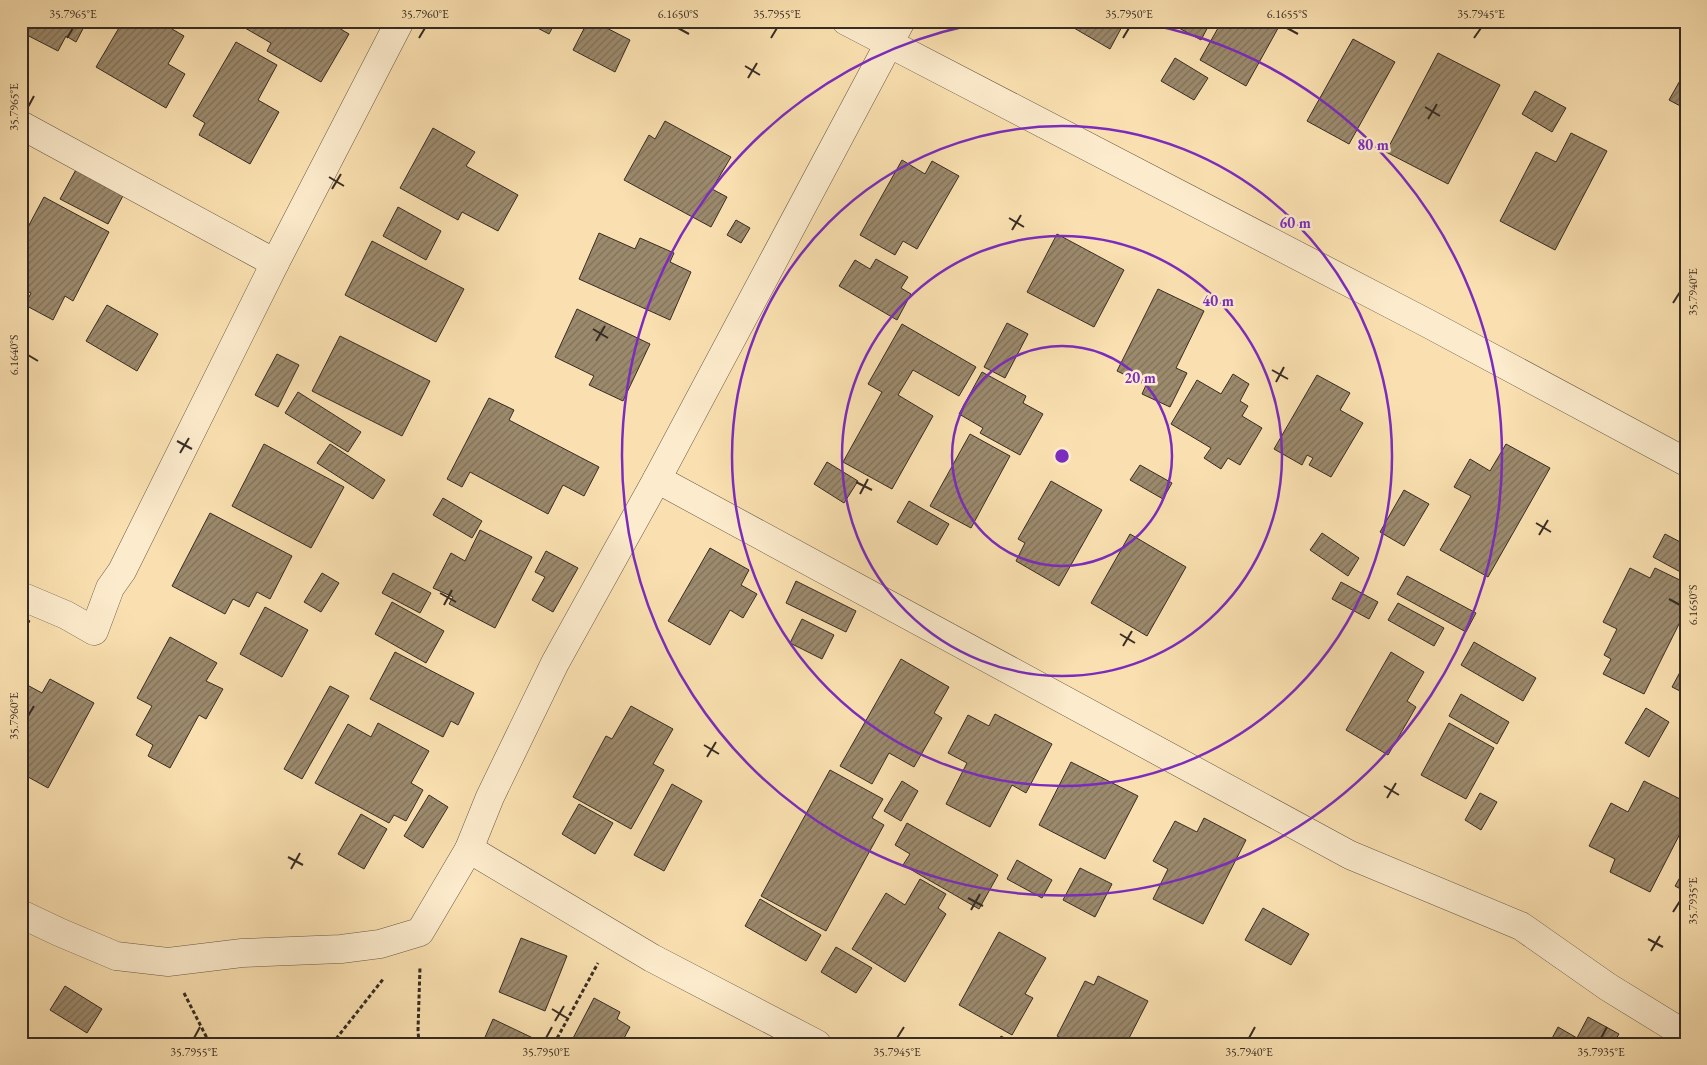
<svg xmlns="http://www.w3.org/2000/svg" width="1707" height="1065" font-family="'EB Garamond',serif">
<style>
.building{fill:url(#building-hatch);stroke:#372c24}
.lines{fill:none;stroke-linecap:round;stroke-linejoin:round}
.street-casing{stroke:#685947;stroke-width:29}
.path{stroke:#372c24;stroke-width:3;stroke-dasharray:4 2.5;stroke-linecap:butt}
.street{stroke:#fcebcc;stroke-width:28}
.ticks{fill:none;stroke:#372c24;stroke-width:2}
.ring{fill:none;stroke:#7b2cbf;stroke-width:2.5}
.centre{fill:#7b2cbf;stroke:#fcebcc;stroke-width:2.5}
.ring-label{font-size:15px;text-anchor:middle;font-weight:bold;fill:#7b2cbf;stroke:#fcebcc;stroke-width:5;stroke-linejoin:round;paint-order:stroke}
.neatline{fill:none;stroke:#372c24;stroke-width:2}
.ticks-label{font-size:12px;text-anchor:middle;fill:#372c24}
</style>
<defs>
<pattern id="building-hatch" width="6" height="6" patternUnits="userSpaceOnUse" patternTransform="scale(1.25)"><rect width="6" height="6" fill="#9c8a6d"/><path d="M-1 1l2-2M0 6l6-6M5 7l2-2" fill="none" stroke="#807159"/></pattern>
</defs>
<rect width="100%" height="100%" fill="#fae0b0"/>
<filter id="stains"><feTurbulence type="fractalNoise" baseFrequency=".004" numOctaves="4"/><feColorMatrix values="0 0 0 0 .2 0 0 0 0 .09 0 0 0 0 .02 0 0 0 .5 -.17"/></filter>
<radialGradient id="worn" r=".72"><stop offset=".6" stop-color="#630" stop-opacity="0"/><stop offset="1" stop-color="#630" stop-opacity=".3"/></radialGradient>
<g class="building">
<path d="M 21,21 L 87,21 L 76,42 L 66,36 L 58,51 L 21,32 Z"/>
<path d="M 123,21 L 176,21 L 172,29 L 184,36 L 168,64 L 185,74 L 166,108 L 96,67 Z"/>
<path d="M 249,21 L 327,21 L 349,34 L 321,82 L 267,51 L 271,43 L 245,28 Z"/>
<path d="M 524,21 L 556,21 L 549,34 Z"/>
<path d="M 588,21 L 593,21 L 630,40 L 615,72 L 573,50 Z"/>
<path d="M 1062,21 L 1125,21 L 1110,49 Z"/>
<path d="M 1166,21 L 1211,21 L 1201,40 Z"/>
<path d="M 1222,21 L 1282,21 L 1246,86 L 1200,60 Z"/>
<path d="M 1353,39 L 1395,62 L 1349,144 L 1307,121 Z"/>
<path d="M 236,42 L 277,65 L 258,100 L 279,112 L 250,164 L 199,135 L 205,123 L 193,116 Z"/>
<path d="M 1438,53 L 1500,85 L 1448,184 L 1386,152 Z"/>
<path d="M 1175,58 L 1208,78 L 1194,100 L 1161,81 Z"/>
<path d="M 1686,70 L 1686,109 L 1669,100 Z"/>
<path d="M 1535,91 L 1566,108 L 1552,132 L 1522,114 Z"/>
<path d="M 665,121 L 731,157 L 712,189 L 727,197 L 711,227 L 624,180 L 649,135 L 655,139 Z"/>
<path d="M 433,128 L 475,152 L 466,166 L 518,195 L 498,231 L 462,212 L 458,220 L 400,188 Z"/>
<path d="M 1571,133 L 1607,151 L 1555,250 L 1500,221 L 1536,152 L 1556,162 Z"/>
<path d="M 902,160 L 925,174 L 932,161 L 959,176 L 917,249 L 903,241 L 895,255 L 860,235 Z"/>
<path d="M 78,166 L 125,192 L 108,224 L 60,199 Z"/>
<path d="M 44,197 L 109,232 L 73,301 L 65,296 L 53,320 L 25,305 L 31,293 L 21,288 L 21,240 Z"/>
<path d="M 398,207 L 441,231 L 426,260 L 383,236 Z"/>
<path d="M 736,220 L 750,228 L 741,243 L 727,235 Z"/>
<path d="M 599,233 L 635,249 L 640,238 L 674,253 L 670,262 L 691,272 L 670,320 L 579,279 Z"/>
<path d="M 1057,234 L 1124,270 L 1094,327 L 1027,292 Z"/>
<path d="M 372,241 L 464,289 L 436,342 L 345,295 Z"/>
<path d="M 876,259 L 908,277 L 901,288 L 911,294 L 897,320 L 839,286 L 855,260 L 870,269 Z"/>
<path d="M 1158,289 L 1204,311 L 1176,368 L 1187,373 L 1170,407 L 1142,394 L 1146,385 L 1117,371 Z"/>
<path d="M 107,305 L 158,334 L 137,371 L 86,341 Z"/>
<path d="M 577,309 L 650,344 L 623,401 L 589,385 L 594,376 L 555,357 Z"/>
<path d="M 1007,323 L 1028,334 L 1005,378 L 984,367 Z"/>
<path d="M 902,324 L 976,367 L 959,396 L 913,370 L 898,395 L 933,416 L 892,489 L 843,462 L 882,392 L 868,384 Z"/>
<path d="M 340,336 L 430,381 L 402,436 L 312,391 Z"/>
<path d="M 277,354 L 299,365 L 278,407 L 255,395 Z"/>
<path d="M 982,372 L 1026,396 L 1023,403 L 1043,414 L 1020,455 L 980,433 L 983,428 L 959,414 Z"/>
<path d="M 1233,374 L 1249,384 L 1240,401 L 1248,406 L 1242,416 L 1262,428 L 1240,465 L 1228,458 L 1221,469 L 1204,458 L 1211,448 L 1171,424 L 1197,380 L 1221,394 Z"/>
<path d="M 1317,375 L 1350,393 L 1340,410 L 1363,423 L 1331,477 L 1309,465 L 1313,458 L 1307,455 L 1302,465 L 1274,449 Z"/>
<path d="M 298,392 L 361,432 L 348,452 L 285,413 Z"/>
<path d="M 489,398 L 514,410 L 509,420 L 599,467 L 584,496 L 563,485 L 548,514 L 470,472 L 462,487 L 447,479 Z"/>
<path d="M 970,434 L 1010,456 L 971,528 L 930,506 Z"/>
<path d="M 264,444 L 344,487 L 311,548 L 232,506 Z"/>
<path d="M 330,444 L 385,480 L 373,499 L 317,463 Z"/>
<path d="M 1506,444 L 1550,468 L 1488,577 L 1440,550 L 1471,496 L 1454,487 L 1470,459 L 1490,471 Z"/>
<path d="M 827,462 L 858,481 L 844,503 L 814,484 Z"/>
<path d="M 1140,465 L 1172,483 L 1163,499 L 1130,480 Z"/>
<path d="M 1051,481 L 1102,510 L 1059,586 L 1016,561 L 1025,543 L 1018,539 Z"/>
<path d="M 1404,490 L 1429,504 L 1404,546 L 1380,532 Z"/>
<path d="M 443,498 L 482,521 L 472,538 L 433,515 Z"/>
<path d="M 909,501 L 949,524 L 937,545 L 897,522 Z"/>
<path d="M 210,513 L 292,556 L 270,599 L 257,592 L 249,607 L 233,599 L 225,614 L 172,586 Z"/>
<path d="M 480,530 L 532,557 L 495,628 L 449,604 L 453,597 L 433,588 L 451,553 L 465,561 Z"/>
<path d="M 1322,533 L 1359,558 L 1348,576 L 1310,550 Z"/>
<path d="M 1130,534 L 1186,567 L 1147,636 L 1091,603 Z"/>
<path d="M 1665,534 L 1686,545 L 1686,575 L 1653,557 Z"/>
<path d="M 710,548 L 749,570 L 741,585 L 757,594 L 743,618 L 730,610 L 710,645 L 668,621 Z"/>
<path d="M 546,551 L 578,568 L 553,612 L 532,600 L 545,577 L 535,572 Z"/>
<path d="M 1630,568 L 1650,578 L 1655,568 L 1686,583 L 1680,595 L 1686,598 L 1686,610 L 1644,694 L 1603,674 L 1611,659 L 1604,655 L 1617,629 L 1603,622 Z"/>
<path d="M 322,573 L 339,583 L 321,612 L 304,602 Z"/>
<path d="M 393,573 L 431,593 L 420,613 L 382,593 Z"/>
<path d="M 1407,576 L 1476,613 L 1466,632 L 1397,594 Z"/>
<path d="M 796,581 L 856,611 L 846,632 L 786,603 Z"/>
<path d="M 1341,582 L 1378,602 L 1369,619 L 1332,599 Z"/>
<path d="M 392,602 L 444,631 L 426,663 L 375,634 Z"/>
<path d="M 1398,603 L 1444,628 L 1434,646 L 1388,620 Z"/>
<path d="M 265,607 L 308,630 L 282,677 L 240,654 Z"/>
<path d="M 21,616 L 30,621 L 21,635 Z"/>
<path d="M 802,619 L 834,635 L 822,659 L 790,643 Z"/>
<path d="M 170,637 L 217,663 L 206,681 L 223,689 L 206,719 L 199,715 L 170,768 L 148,756 L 153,745 L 136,735 L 152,706 L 137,698 Z"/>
<path d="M 1474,642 L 1536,678 L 1523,701 L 1461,665 Z"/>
<path d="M 395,652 L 474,693 L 458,725 L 451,721 L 443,737 L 370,699 Z"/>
<path d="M 1391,652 L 1424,672 L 1407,701 L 1416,707 L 1388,755 L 1346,730 Z"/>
<path d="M 901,659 L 949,687 L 934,713 L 942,718 L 914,767 L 889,753 L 872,784 L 840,766 Z"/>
<path d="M 1686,661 L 1686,694 L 1672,687 Z"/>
<path d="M 50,679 L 94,703 L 48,788 L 21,773 L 21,697 L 23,698 L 29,686 L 42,693 Z"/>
<path d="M 330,686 L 349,696 L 302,779 L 284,769 Z"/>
<path d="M 1461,694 L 1509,722 L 1497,744 L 1449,716 Z"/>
<path d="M 631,706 L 673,729 L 653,764 L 664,770 L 631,829 L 573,797 L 606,736 L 612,739 Z"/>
<path d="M 1646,708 L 1669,722 L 1649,757 L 1625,743 Z"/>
<path d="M 995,714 L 1052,744 L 1026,793 L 1012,785 L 990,827 L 946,804 L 967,763 L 948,753 L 968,715 L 989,726 Z"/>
<path d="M 378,723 L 429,751 L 411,783 L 423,790 L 406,821 L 394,815 L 389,823 L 315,783 L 348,724 L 371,737 Z"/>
<path d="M 1449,723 L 1494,748 L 1466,799 L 1421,775 Z"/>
<path d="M 1071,762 L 1138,796 L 1105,859 L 1039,825 Z"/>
<path d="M 830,770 L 883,799 L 872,818 L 884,825 L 826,931 L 761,896 Z"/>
<path d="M 902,781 L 918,791 L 901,821 L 884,811 Z"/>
<path d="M 1644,781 L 1686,802 L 1686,822 L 1650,892 L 1610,872 L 1615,859 L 1589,846 L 1611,803 L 1628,812 Z"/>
<path d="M 672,784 L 702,801 L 664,871 L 634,855 Z"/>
<path d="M 1480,793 L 1497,802 L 1481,830 L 1465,820 Z"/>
<path d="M 429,795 L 448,807 L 423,848 L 404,836 Z"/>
<path d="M 579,804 L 613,823 L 595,854 L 562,834 Z"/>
<path d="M 361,814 L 387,829 L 364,869 L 338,854 Z"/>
<path d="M 1204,818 L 1246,840 L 1203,924 L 1153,899 L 1168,869 L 1153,861 L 1175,821 L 1197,832 Z"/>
<path d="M 907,823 L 998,875 L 979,909 L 903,865 L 910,854 L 895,845 Z"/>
<path d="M 1017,860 L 1052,880 L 1042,898 L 1007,879 Z"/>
<path d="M 1686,867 L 1686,892 L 1675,886 Z"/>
<path d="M 1080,868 L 1112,884 L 1095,917 L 1063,900 Z"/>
<path d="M 920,879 L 946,894 L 938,908 L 946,914 L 905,982 L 852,949 L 886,893 L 905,905 Z"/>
<path d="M 760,899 L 821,935 L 806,961 L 745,926 Z"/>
<path d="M 1263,908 L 1309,934 L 1291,965 L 1245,940 Z"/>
<path d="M 999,932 L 1046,958 L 1025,994 L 1033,998 L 1012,1035 L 959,1005 Z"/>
<path d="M 521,938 L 567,956 L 545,1011 L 499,992 Z"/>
<path d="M 836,947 L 872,968 L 856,993 L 821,972 Z"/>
<path d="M 1098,976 L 1148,1001 L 1126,1044 L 1066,1044 L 1067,1041 L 1057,1036 L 1085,981 L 1094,985 Z"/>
<path d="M 65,986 L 102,1009 L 87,1033 L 50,1010 Z"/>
<path d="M 594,998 L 620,1012 L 617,1019 L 630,1027 L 622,1042 L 626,1044 L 570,1044 Z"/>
<path d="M 1588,1017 L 1619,1034 L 1613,1044 L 1549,1044 L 1558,1027 L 1577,1038 Z"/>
<path d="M 493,1019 L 535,1039 L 533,1044 L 482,1044 Z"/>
<path d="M 1001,1036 L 1016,1044 L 997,1044 Z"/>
</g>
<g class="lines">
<defs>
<g id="street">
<path d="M 846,21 L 1427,323 L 1686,462"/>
<path d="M 21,125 L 275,263"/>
<path d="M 657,479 L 1350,855 L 1521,926 L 1608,987 L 1686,1035"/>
<path d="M 21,596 L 66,615 L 94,631 L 110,588 L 122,571 L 275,263 L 400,21"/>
<path d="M 469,849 L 652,958 L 817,1044"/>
<path d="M 21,914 L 59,932 L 116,956 L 168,962 L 242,953 L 341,949 L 380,944 L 420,932 L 469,849 L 490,797 L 555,663 L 657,479 L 901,21"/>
</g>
</defs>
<use href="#street" class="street-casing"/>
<g class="path">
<path d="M 184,993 L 210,1044"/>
<path d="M 332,1044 L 384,978"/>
<path d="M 419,1044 L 418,1030 L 420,967"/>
<path d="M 554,1044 L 598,963"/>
</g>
<use href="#street" class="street"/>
</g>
<path class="ticks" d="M 678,28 L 689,34M 1287,28 L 1298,34M 67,38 L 73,28M 419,38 L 425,28M 771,38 L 777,28M 1123,38 L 1129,28M 1474,38 L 1481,28M 745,66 L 760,75M 748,78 L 757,63M 28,107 L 34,96M 1425,107 L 1440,116M 1428,119 L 1437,104M 329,177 L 344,186M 332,189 L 341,174M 1009,218 L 1024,227M 1012,230 L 1021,215M 1673,303 L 1680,292M 593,329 L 608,338M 596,341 L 605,326M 28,355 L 38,361M 1272,370 L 1288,379M 1276,382 L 1284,367M 177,441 L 192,449M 180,453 L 189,438M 856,482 L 872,490M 860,494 L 868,479M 1536,523 L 1551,532M 1539,535 L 1548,520M 440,593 L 456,602M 1669,599 L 1680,605M 444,605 L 452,590M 1120,634 L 1135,643M 1123,646 L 1132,631M 28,716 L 34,706M 704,745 L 719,754M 707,757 L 716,742M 1384,786 L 1399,795M 1387,798 L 1396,783M 288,857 L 303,865M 291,869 L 300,853M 968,898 L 983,906M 971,910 L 980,894M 1673,912 L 1680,901M 1648,939 L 1663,947M 1651,951 L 1660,936M 552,1009 L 567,1018M 555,1021 L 564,1006M 194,1038 L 200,1027M 546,1038 L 552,1027M 897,1038 L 904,1027M 1249,1038 L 1255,1027M 1601,1038 L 1607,1027"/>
<g class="ring">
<circle cx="1062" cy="456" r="110"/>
<circle cx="1062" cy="456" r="220"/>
<circle cx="1062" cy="456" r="330"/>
<path d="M1131 21A440 440 0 1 1 993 21"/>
</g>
<circle cx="1062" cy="456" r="8" class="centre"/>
<g class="ring-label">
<text x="1373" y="150">80 m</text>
<text x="1295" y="228">60 m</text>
<text x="1218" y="306">40 m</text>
<text x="1140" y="383">20 m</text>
</g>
<rect width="1707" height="1065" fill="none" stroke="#fae0b0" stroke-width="55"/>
<rect x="28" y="28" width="1652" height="1010" class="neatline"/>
<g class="ticks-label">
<text x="73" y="18">35.7965°E</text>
<text x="425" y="18">35.7960°E</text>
<text x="678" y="18">6.1650°S</text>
<text x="777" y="18">35.7955°E</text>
<text x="1129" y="18">35.7950°E</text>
<text x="1287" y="18">6.1655°S</text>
<text x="1481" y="18">35.7945°E</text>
<text transform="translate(14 107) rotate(-90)" y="4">35.7965°E</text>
<text transform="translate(1693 292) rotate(-90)" y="4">35.7940°E</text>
<text transform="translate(14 355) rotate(-90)" y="4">6.1640°S</text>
<text transform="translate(1693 605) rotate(-90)" y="4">6.1650°S</text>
<text transform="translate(14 716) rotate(-90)" y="4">35.7960°E</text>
<text transform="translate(1693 901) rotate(-90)" y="4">35.7935°E</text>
<text x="194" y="1056">35.7955°E</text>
<text x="546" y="1056">35.7950°E</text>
<text x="897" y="1056">35.7945°E</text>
<text x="1249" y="1056">35.7940°E</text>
<text x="1601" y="1056">35.7935°E</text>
</g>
<rect width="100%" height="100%" filter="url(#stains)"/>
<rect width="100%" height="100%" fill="url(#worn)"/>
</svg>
